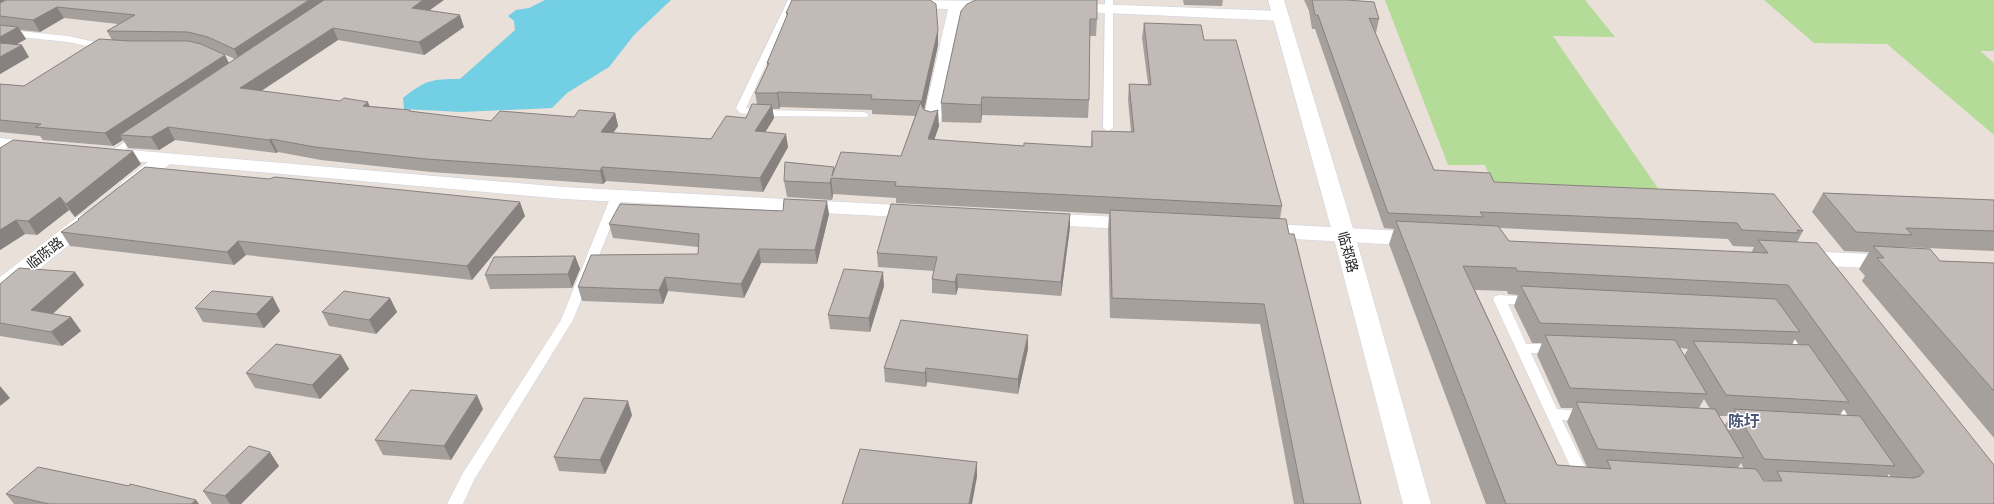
<svg xmlns="http://www.w3.org/2000/svg" width="1994" height="504" font-family="'Noto Sans','Noto Sans SC',sans-serif">
<style>
.green{fill:#b5db99}
.water{fill:#73cfe3}
.lines{fill:none;stroke-linecap:round;stroke-linejoin:round}
.lane-casing{stroke:#ced3df;stroke-width:1}
.street-casing{stroke:#ced3df;stroke-width:1}
.secondary-casing{stroke:#ced3df;stroke-width:1}
.lane{fill:#fff;fill-rule:evenodd}
.street{fill:#fff;fill-rule:evenodd}
.secondary{fill:#fff;fill-rule:evenodd}
.wall{fill:#a6a09d;fill-rule:evenodd}
.shaded-wall{fill:#87827f}
.building{fill:#c1bab6;stroke:#87827f;fill-rule:evenodd}
.labels{text-anchor:middle;stroke-width:3;stroke-linejoin:round;paint-order:stroke}
.street-label{font-size:14px;fill:#272727;stroke:#fff}
.quarter-label{font-size:16px;font-weight:bold;fill:#4b5673;stroke:#fff}
</style>
<rect width="100%" height="100%" fill="#e8e0d9"/>
<g class="green">
<path d="M 1385,0 L 1585,0 L 1615,37 L 1553,36 L 1666,200 L 1494,188 L 1485,165 L 1448,165 Z"/>
<path d="M 1764,0 L 1994,0 L 1994,51 L 1980,51 L 1994,63 L 1994,135 L 1887,44 L 1814,43 Z"/>
</g>
<path class="water" d="M 545,0 L 671,0 L 634,35 L 609,67 L 567,93 L 552,108 L 461,112 L 404,109 L 403,98 C 426,80 431,79 460,79 L 515,30 L 514,21 L 508,16 L 516,10 L 529,8 Z"/>
<g class="lines">
<defs>
<g id="lane">
<path d="M 788,0 L 796,0 L 746,108 L 758,110 L 863,112 L 867,113 L 868,115 L 867,117 L 758,116 L 740,113 L 736,108 Z"/>
<path d="M 1105,0 L 1113,0 L 1113,128 L 1108,131 L 1103,128 Z"/>
<path d="M 0,29 L 68,36 L 109,45 L 111,47 L 106,50 L 68,42 L 0,35 Z"/>
<path d="M 139,133 L 143,134 L 144,136 L 143,138 L 115,156 L 111,157 L 106,154 Z"/>
<path d="M 617,193 L 623,196 L 573,320 L 474,480 L 463,504 L 447,504 L 463,473 L 561,320 L 611,196 Z"/>
<path d="M 1499,295 L 1774,310 L 1903,495 L 1900,499 L 1895,501 L 1582,483 L 1577,481 L 1493,299 L 1495,296 ZM 1508,304 L 1765,317 L 1882,488 L 1587,471 L 1562,420 L 1587,421 L 1592,420 L 1594,416 L 1592,412 L 1557,409 L 1531,353 L 1561,352 L 1563,349 L 1561,346 L 1556,344 L 1526,344 Z"/>
</g>
<g id="street">
<path d="M 900,0 L 996,1 L 1002,3 L 1004,6 L 1002,9 L 964,10 L 941,120 L 939,124 L 932,126 L 925,124 L 923,120 L 948,9 L 906,8 L 900,6 L 898,3 Z"/>
<path d="M 1068,3 L 1281,11 L 1287,13 L 1289,16 L 1287,19 L 1281,21 L 1062,11 L 1060,8 L 1062,5 Z"/>
<path d="M 0,138 L 42,143 L 45,147 L 42,151 L 35,153 L 0,150 Z"/>
<path d="M 107,148 L 564,187 L 918,206 L 925,208 L 929,212 L 925,216 L 918,218 L 564,199 L 100,158 L 97,154 L 100,150 Z"/>
<path d="M 1040,213 L 1138,218 L 1146,219 L 1149,224 L 1146,229 L 1138,230 L 1033,224 L 1029,219 L 1033,214 Z"/>
<path d="M 1258,223 L 1421,232 L 1429,234 L 1432,239 L 1429,244 L 1421,246 L 1258,237 L 1250,235 L 1247,230 L 1250,225 Z"/>
<path d="M 1799,251 L 1893,255 L 1901,257 L 1904,262 L 1901,267 L 1893,269 L 1799,265 L 1791,263 L 1788,258 L 1791,253 Z"/>
</g>
<g id="secondary">
<path d="M 1268,0 L 1284,0 L 1355,235 L 1431,504 L 1403,504 L 1333,235 Z"/>
<path d="M 164,153 L 171,155 L 174,159 L 171,163 C 157,174 140,195 122,190 L 119,186 L 122,182 L 157,155 Z"/>
<path d="M 88,213 L 95,214 L 99,219 L 95,224 L 8,294 L 0,297 L 0,277 L 81,214 Z"/>
</g>
</defs>
<use href="#lane" class="lane-casing"/>
<use href="#street" class="street-casing"/>
<use href="#secondary" class="secondary-casing"/>
<use href="#lane" class="lane"/>
<use href="#street" class="street"/>
<use href="#secondary" class="secondary"/>
</g>
<g class="wall">
<path d="M 0,0 L 4,0 L 4,1 L 429,11 L 464,27 L 424,55 L 338,40 L 261,91 L 370,106 L 410,110 L 411,112 L 491,121 L 574,117 L 615,113 L 618,126 L 613,133 L 711,139 L 746,118 L 757,104 L 755,93 L 767,67 L 767,63 L 787,17 L 786,13 L 792,0 L 938,45 L 924,110 L 939,126 L 934,140 L 1024,146 L 1091,147 L 1092,131 L 1131,132 L 1128,100 L 1129,84 L 1148,84 L 1142,38 L 1144,23 L 1204,40 L 1282,206 L 1280,219 L 1289,234 L 1361,504 L 1294,504 L 1260,324 L 1110,318 L 1108,229 L 1109,214 L 896,203 L 896,198 L 833,194 L 832,200 L 787,197 L 784,181 L 834,167 L 834,170 L 901,156 L 915,116 L 872,114 L 872,110 L 780,107 L 779,109 L 772,109 L 774,118 L 765,132 L 788,147 L 763,192 L 606,181 L 603,184 L 431,172 L 321,160 L 278,152 L 276,153 L 175,140 L 159,150 L 128,148 L 123,140 L 113,146 L 43,140 L 40,136 L 0,132 L 0,84 L 24,86 L 112,40 L 107,31 L 118,24 L 64,18 L 40,32 L 20,30 L 26,39 L 16,45 L 29,57 L 0,74 ZM 212,49 L 214,50 L 235,59 L 229,63 Z"/>
<path d="M 1183,0 L 1223,0 L 1222,6 L 1184,5 Z"/>
<path d="M 1304,0 L 1347,0 L 1379,19 L 1376,33 L 1375,33 L 1434,170 L 1494,182 L 1803,231 L 1797,242 L 1994,504 L 1486,504 L 1389,244 L 1394,229 L 1384,228 L 1315,29 L 1312,29 L 1309,11 ZM 1500,228 L 1728,239 L 1733,246 L 1754,247 L 1751,253 L 1509,241 ZM 1475,290 L 1507,291 L 1508,294 L 1518,295 L 1514,306 L 1532,343 L 1542,343 L 1537,355 L 1561,408 L 1573,408 L 1567,422 L 1587,467 L 1557,465 ZM 1795,339 L 1799,345 L 1792,345 ZM 1680,348 L 1688,349 L 1684,356 ZM 1704,399 L 1710,409 L 1699,408 ZM 1844,409 L 1848,416 L 1840,415 ZM 1719,416 L 1730,416 L 1725,425 ZM 1741,463 L 1744,469 L 1738,468 ZM 1889,474 L 1891,477 L 1887,477 ZM 1764,480 L 1770,481 L 1764,481 Z"/>
<path d="M 961,11 L 1097,19 L 1096,36 L 1090,36 L 1089,100 L 1088,118 L 982,115 L 981,123 L 942,122 L 941,103 Z"/>
<path d="M 0,148 L 141,164 L 75,217 L 69,210 L 37,235 L 25,234 L 0,250 Z"/>
<path d="M 269,179 L 525,216 L 472,280 L 246,255 L 234,265 L 70,246 L 61,232 Z"/>
<path d="M 1823,193 L 1994,200 L 1994,251 L 1903,247 L 1940,261 L 1994,263 L 1994,438 L 1862,281 L 1865,276 L 1859,269 L 1869,252 L 1844,251 L 1812,212 Z"/>
<path d="M 829,214 L 817,264 L 761,263 L 744,298 L 668,291 L 663,304 L 582,301 L 578,287 L 698,254 L 698,247 L 613,238 L 609,224 Z"/>
<path d="M 1070,214 L 1070,227 L 1061,296 L 958,288 L 956,295 L 932,293 L 932,279 L 934,271 L 878,267 L 877,253 Z"/>
<path d="M 575,256 L 580,269 L 572,288 L 490,289 L 485,275 Z"/>
<path d="M 75,272 L 84,285 L 53,314 L 71,317 L 81,331 L 62,346 L 0,336 L 0,284 Z"/>
<path d="M 884,286 L 870,332 L 830,329 L 828,315 Z"/>
<path d="M 390,298 L 397,312 L 376,334 L 329,326 L 322,312 Z"/>
<path d="M 195,308 L 280,311 L 264,328 L 203,322 Z"/>
<path d="M 1028,349 L 1018,394 L 927,382 L 926,387 L 885,382 L 884,368 Z"/>
<path d="M 341,355 L 349,369 L 320,399 L 255,388 L 246,373 Z"/>
<path d="M 483,409 L 451,460 L 383,455 L 375,440 Z"/>
<path d="M 632,415 L 605,474 L 559,471 L 554,457 Z"/>
<path d="M 279,466 L 241,504 L 212,504 L 203,491 Z"/>
<path d="M 129,486 L 196,500 L 199,504 L 14,504 L 6,494 Z"/>
</g>
<g class="shaded-wall">
<path d="M 0,0 L 4,0 L 7,6 L 0,10 Z"/>
<path d="M 309,0 L 331,0 L 240,61 L 234,49 Z"/>
<path d="M 423,0 L 444,0 L 416,20 L 412,8 Z"/>
<path d="M 57,7 L 64,18 L 40,32 L 33,20 Z"/>
<path d="M 460,15 L 464,27 L 424,55 L 419,42 Z"/>
<path d="M 18,27 L 26,39 L 0,53 L 0,37 Z"/>
<path d="M 333,28 L 338,40 L 246,101 L 240,88 Z"/>
<path d="M 938,30 L 938,45 L 922,120 L 921,104 Z"/>
<path d="M 22,45 L 29,57 L 0,74 L 0,57 Z"/>
<path d="M 225,55 L 231,67 L 120,135 L 123,140 L 113,146 L 105,133 Z"/>
<path d="M 778,92 L 780,107 L 779,109 L 777,93 Z"/>
<path d="M 982,97 L 982,115 L 981,123 L 981,105 Z"/>
<path d="M 368,102 L 373,115 L 363,106 Z"/>
<path d="M 772,105 L 774,118 L 758,144 L 755,131 Z"/>
<path d="M 938,110 L 939,126 L 929,155 L 928,139 Z"/>
<path d="M 615,113 L 618,126 L 605,145 L 601,132 Z"/>
<path d="M 168,127 L 175,140 L 159,150 L 151,137 Z"/>
<path d="M 786,134 L 788,147 L 763,192 L 760,178 Z"/>
<path d="M 271,139 L 278,152 L 276,153 L 269,140 Z"/>
<path d="M 133,151 L 141,164 L 75,217 L 66,204 Z"/>
<path d="M 602,167 L 606,181 L 603,184 L 600,171 Z"/>
<path d="M 831,178 L 833,194 L 832,200 L 830,183 Z"/>
<path d="M 60,197 L 69,210 L 37,235 L 28,221 Z"/>
<path d="M 827,201 L 829,214 L 817,264 L 815,250 Z"/>
<path d="M 520,202 L 525,216 L 472,280 L 467,266 Z"/>
<path d="M 1070,214 L 1070,227 L 1061,296 L 1061,282 Z"/>
<path d="M 16,220 L 25,234 L 0,250 L 0,230 Z"/>
<path d="M 238,241 L 246,255 L 234,265 L 227,252 Z"/>
<path d="M 759,249 L 761,263 L 744,298 L 741,284 Z"/>
<path d="M 575,256 L 580,269 L 572,288 L 568,274 Z"/>
<path d="M 75,272 L 84,285 L 41,324 L 31,310 Z"/>
<path d="M 883,272 L 884,286 L 870,332 L 869,318 Z"/>
<path d="M 957,274 L 958,288 L 956,295 L 955,282 Z"/>
<path d="M 665,277 L 668,291 L 663,304 L 659,290 Z"/>
<path d="M 273,297 L 280,311 L 264,328 L 256,314 Z"/>
<path d="M 390,298 L 397,312 L 376,334 L 369,320 Z"/>
<path d="M 71,317 L 81,331 L 62,346 L 51,332 Z"/>
<path d="M 1028,335 L 1028,349 L 1018,394 L 1018,379 Z"/>
<path d="M 341,355 L 349,369 L 320,399 L 312,385 Z"/>
<path d="M 926,368 L 927,382 L 926,387 L 925,373 Z"/>
<path d="M 0,386 L 10,398 L 0,406 Z"/>
<path d="M 477,395 L 483,409 L 451,460 L 444,446 Z"/>
<path d="M 628,401 L 632,415 L 605,474 L 600,460 Z"/>
<path d="M 270,452 L 279,466 L 241,504 L 230,504 L 225,496 Z"/>
<path d="M 977,462 L 977,477 L 972,504 L 969,504 Z"/>
<path d="M 196,500 L 199,504 L 191,504 Z"/>
</g>
<g class="building">
<path d="M 6,0 L 309,0 L 234,49 L 208,37 L 188,32 L 107,31 L 135,15 L 57,7 L 33,20 L 0,16 L 0,3 Z"/>
<path d="M 324,0 L 423,0 L 412,8 L 460,15 L 419,42 L 333,28 L 240,88 L 340,101 L 344,98 L 368,102 L 363,106 L 410,110 L 409,111 L 491,121 L 500,111 L 574,117 L 579,110 L 615,113 L 601,132 L 711,139 L 726,116 L 746,118 L 752,104 L 772,105 L 755,131 L 786,134 L 760,178 L 602,167 L 600,171 L 426,159 L 315,147 L 271,139 L 269,140 L 168,127 L 151,137 L 120,135 Z"/>
<path d="M 792,0 L 930,0 L 936,4 L 938,30 L 921,104 L 924,110 L 931,112 L 938,110 L 928,139 L 1024,146 L 1024,143 L 1092,147 L 1092,131 L 1134,132 L 1129,84 L 1151,85 L 1144,23 L 1201,25 L 1204,40 L 1236,40 L 1282,206 L 895,186 L 896,182 L 831,178 L 830,183 L 784,181 L 785,162 L 834,167 L 832,176 L 841,152 L 901,156 L 921,101 L 871,99 L 872,95 L 778,92 L 777,93 L 755,93 L 769,63 L 767,63 L 788,13 L 786,13 Z"/>
<path d="M 976,0 L 1097,0 L 1097,19 L 1090,19 L 1089,100 L 982,97 L 981,105 L 941,103 L 961,11 L 967,4 Z"/>
<path d="M 1312,0 L 1347,0 L 1374,2 L 1379,19 L 1369,18 L 1434,170 L 1490,173 L 1494,182 L 1774,194 L 1803,231 L 1797,230 L 1799,233 L 1742,230 L 1737,223 L 1508,213 L 1480,212 L 1484,217 L 1388,213 L 1318,15 L 1315,15 Z"/>
<path d="M 0,25 L 18,27 L 0,37 Z"/>
<path d="M 99,39 L 130,41 L 188,41 L 201,44 L 225,55 L 105,133 L 35,127 L 41,124 L 0,120 L 0,84 L 24,86 Z"/>
<path d="M 0,43 L 22,45 L 0,57 Z"/>
<path d="M 13,140 L 133,151 L 66,204 L 60,197 L 28,221 L 16,220 L 0,230 L 0,148 Z"/>
<path d="M 145,167 L 269,179 L 275,177 L 520,202 L 467,266 L 238,241 L 227,252 L 61,232 L 79,220 L 78,219 Z"/>
<path d="M 1823,193 L 1994,200 L 1994,231 L 1906,228 L 1912,235 L 1856,232 Z"/>
<path d="M 784,199 L 827,201 L 815,250 L 759,249 L 741,284 L 665,277 L 659,290 L 578,287 L 591,255 L 698,254 L 699,234 L 609,224 L 620,204 L 783,211 Z"/>
<path d="M 891,204 L 1070,214 L 1061,282 L 957,274 L 955,282 L 932,279 L 937,257 L 877,253 Z"/>
<path d="M 1110,210 L 1286,219 L 1289,234 L 1294,234 L 1361,504 L 1304,504 L 1264,304 L 1112,298 Z"/>
<path d="M 1396,221 L 1498,226 L 1509,241 L 1768,253 L 1758,240 L 1817,243 L 1994,465 L 1994,504 L 1506,504 ZM 1463,266 L 1516,268 L 1517,271 L 1788,285 L 1924,472 L 1920,476 L 1914,478 L 1777,471 L 1782,481 L 1764,481 L 1756,469 L 1607,460 L 1611,469 L 1557,465 Z"/>
<path d="M 1873,246 L 1930,249 L 1940,261 L 1994,263 L 1994,391 L 1877,258 L 1884,258 Z"/>
<path d="M 575,256 L 568,274 L 485,275 L 494,257 Z"/>
<path d="M 19,268 L 75,272 L 31,310 L 71,317 L 51,332 L 0,323 L 0,284 Z"/>
<path d="M 844,269 L 883,272 L 869,318 L 828,315 Z"/>
<path d="M 1521,286 L 1776,299 L 1800,332 L 1540,323 Z"/>
<path d="M 212,291 L 273,297 L 256,314 L 195,308 Z"/>
<path d="M 344,291 L 390,298 L 369,320 L 322,312 Z"/>
<path d="M 901,320 L 1028,335 L 1018,379 L 926,368 L 925,373 L 884,368 Z"/>
<path d="M 1545,335 L 1675,340 L 1707,394 L 1570,388 Z"/>
<path d="M 1693,341 L 1809,345 L 1849,402 L 1726,395 Z"/>
<path d="M 276,344 L 341,355 L 312,385 L 246,373 Z"/>
<path d="M 411,390 L 477,395 L 444,446 L 375,440 Z"/>
<path d="M 584,398 L 628,401 L 600,460 L 554,457 Z"/>
<path d="M 1576,402 L 1715,409 L 1744,458 L 1598,449 Z"/>
<path d="M 1734,409 L 1860,416 L 1895,466 L 1764,459 Z"/>
<path d="M 249,446 L 270,452 L 225,496 L 203,491 Z"/>
<path d="M 860,449 L 977,462 L 969,504 L 842,504 Z"/>
<path d="M 38,467 L 129,486 L 130,484 L 196,500 L 191,504 L 49,504 L 6,494 Z"/>
</g>
<g class="labels">
<g class="street-label">
<text transform="translate(1348 252) rotate(75)" y="5">临郑路</text>
<text transform="translate(45 253) rotate(-38)" y="5">临陈路</text>
</g>
<g class="quarter-label">
<text x="1744" y="427">陈圩</text>
</g>
</g>
</svg>
